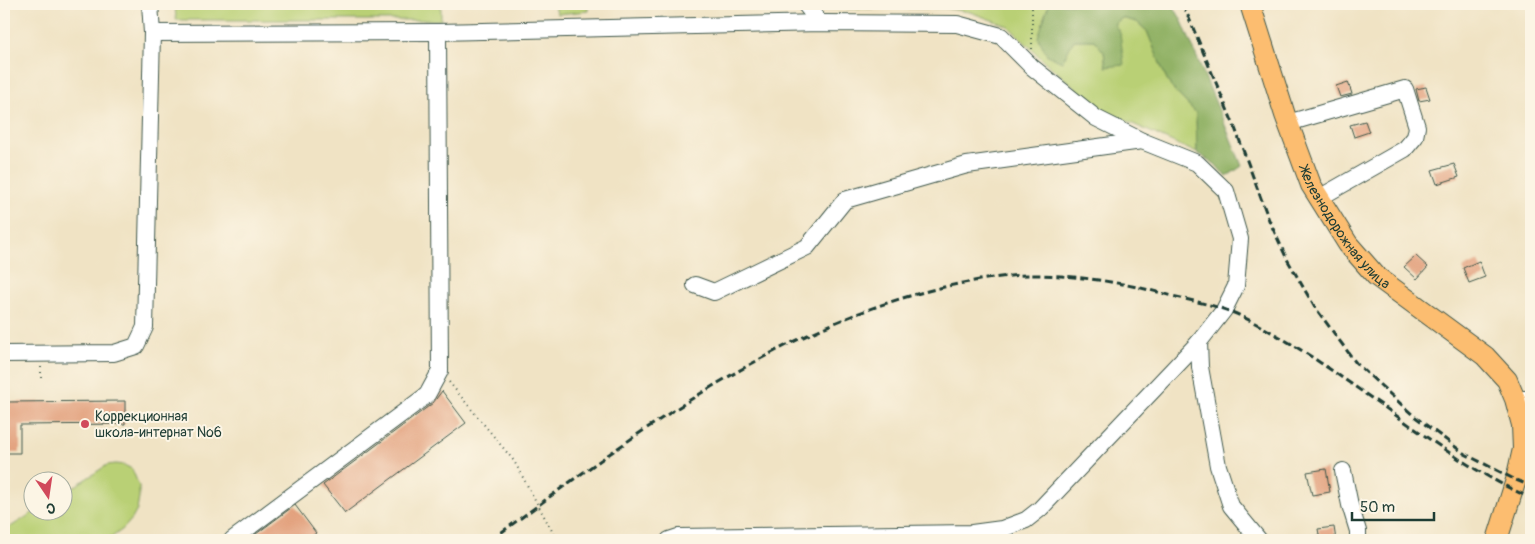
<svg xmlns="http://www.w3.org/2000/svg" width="1535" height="544" font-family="Pangolin,sans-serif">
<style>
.green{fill:#b9d074;stroke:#6c8654}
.forest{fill:#92b266;stroke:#58784d}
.building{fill:#e29f7a}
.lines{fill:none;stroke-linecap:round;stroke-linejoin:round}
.minor-casing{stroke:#3e564a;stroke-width:18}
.major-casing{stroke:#3e564a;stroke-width:22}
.path{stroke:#3e564a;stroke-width:2;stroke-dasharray:1 4;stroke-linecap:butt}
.minor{stroke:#fff;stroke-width:16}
.major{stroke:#fcbd6f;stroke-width:20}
.rail{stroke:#1f3d34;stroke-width:3;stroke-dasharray:8 4;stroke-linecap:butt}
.poi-dot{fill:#d1495b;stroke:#fcf5e5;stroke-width:2}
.labels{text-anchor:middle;stroke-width:4;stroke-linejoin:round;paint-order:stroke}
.street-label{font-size:14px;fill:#1f3d34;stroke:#fcf5e5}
.poi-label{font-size:14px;fill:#1f3d34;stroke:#fcf5e5;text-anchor:start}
</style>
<rect width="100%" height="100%" fill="#fcf5e5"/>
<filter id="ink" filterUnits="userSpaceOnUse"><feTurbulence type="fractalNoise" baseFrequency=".02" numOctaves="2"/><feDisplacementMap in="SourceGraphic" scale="10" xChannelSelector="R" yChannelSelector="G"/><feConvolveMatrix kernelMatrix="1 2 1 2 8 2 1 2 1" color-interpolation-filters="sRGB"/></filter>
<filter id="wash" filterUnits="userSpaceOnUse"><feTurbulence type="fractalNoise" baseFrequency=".0096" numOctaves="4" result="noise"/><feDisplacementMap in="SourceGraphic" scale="20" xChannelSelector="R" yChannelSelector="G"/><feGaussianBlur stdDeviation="1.12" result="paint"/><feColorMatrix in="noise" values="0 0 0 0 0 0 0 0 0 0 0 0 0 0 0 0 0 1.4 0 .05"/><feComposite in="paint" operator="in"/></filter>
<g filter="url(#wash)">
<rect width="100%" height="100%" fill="#f0e3c4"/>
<g class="green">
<path d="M 175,4 L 441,4 L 441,20 L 176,20 Z"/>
<path d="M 553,4 L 588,4 L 588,11 L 558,14 Z"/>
<path d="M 818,4 L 1049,4 L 1043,20 L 1074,40 L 1094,40 L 1104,52 L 1106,66 L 1114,24 L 1122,18 L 1137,22 L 1147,31 L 1164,73 L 1171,87 L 1196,113 L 1197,153 L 1100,109 L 1045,62 L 1008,26 L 970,12 L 943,8 L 819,9 Z"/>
<path d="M 116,464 L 124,465 L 132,469 L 139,486 L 139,498 L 137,510 L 132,519 L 123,529 L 108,540 L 4,540 L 4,531 L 34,512 L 62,512 L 63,494 L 107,465 Z"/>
</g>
<g class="forest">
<path d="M 757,4 L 818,4 L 819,9 L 757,10 Z"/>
<path d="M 1049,4 L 1172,4 L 1181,19 L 1242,166 L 1226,177 L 1215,164 L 1197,153 L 1196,113 L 1171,87 L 1164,73 L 1147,31 L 1137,22 L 1122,18 L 1114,24 L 1120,33 L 1124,65 L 1106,67 L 1104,52 L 1094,40 L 1074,40 L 1062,62 L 1047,55 L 1038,37 Z"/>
</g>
<g id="blocks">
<g class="building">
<path d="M 1348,82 L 1352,94 L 1340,97 L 1336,86 Z"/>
<path d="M 1426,87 L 1430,99 L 1419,101 L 1416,89 Z"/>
<path d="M 1365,121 L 1369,132 L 1354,137 L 1350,125 Z"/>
<path d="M 1454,164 L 1459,177 L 1437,184 L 1432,170 Z"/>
<path d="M 1416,256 L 1428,267 L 1417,279 L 1404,267 Z"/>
<path d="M 1479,261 L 1485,277 L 1469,283 L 1463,268 Z"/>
<path d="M 442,391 L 466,423 L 345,513 L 323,485 L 433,403 Z"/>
<path d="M 125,401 L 125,424 L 20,425 L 20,453 L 4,453 L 4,402 Z"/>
<path d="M 1326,469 L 1330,492 L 1312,495 L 1307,472 Z"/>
<path d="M 295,505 L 316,533 L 307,540 L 248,540 Z"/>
<path d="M 1334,527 L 1336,540 L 1320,540 L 1318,529 Z"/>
</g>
</g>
</g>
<g filter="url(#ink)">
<use href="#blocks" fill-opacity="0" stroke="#3e564a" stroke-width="1"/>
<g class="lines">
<defs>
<g id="minor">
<path d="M 150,4 L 152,33"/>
<path d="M 805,4 L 820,23"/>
<path d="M 1288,123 L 1405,89 L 1417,127 L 1415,137 L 1405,149 L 1319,198"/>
<path d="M 695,285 L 714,292 L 807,247 L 845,200 L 967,165 L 1142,141"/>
<path d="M 4,354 L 114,353 L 136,346 L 145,327 L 152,33 L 438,32 L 820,23 L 957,24 L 1001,36 L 1032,67 L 1096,118 L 1142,141 L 1197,163 L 1226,191 L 1240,239 L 1236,286 L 1224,310 L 1199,342 L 1200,367 L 1218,466 L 1231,506 L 1259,540"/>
<path d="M 1515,399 L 1531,399"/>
<path d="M 1343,471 L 1350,505 L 1358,531 L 1358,540"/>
<path d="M 232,540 L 427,395 L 440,371 L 438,32"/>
<path d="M 669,540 L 678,537 L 972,533 L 1002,529 L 1026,520 L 1040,509 L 1199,342"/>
</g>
<g id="major">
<path id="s1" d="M 1250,4 L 1285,115 L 1311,185 L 1348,244 L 1376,276 L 1485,356 L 1507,380 L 1515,399 L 1522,425 L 1523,449 L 1516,480 L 1497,540"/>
</g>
</defs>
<use href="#minor" class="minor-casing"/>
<use href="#major" class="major-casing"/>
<g class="path">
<path d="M 1032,49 L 1032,4"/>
<path d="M 41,367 L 41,381"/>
<path d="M 449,382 L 514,461 L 557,540"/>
</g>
<use href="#minor" class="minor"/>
<use href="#major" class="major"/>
<g class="rail">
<path d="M 1183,4 L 1235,128 L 1269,220 L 1287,259 L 1314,306 L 1356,363 L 1414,416 L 1465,454 L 1516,480 L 1531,486"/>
<path d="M 491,540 C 627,440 777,325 944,287 C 971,281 1004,275 1031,275 C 1076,275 1121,282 1165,294 C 1190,301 1219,305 1243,317 C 1290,340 1334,372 1377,402 C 1427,437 1475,474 1531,498"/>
</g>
</g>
</g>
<circle class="poi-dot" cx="85" cy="424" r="5"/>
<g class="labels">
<g class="street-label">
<text dy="5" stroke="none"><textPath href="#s1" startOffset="245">Железнодорожная улица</textPath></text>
</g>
<g class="poi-label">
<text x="95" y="421">Коррекционная<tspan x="95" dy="16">школа-интернат №6</tspan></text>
</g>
</g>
<rect width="1535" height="544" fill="none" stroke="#fcf5e5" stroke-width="20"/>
<g transform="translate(48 496) rotate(167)"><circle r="24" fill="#fcf5e5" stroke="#a4ab9e"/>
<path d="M0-4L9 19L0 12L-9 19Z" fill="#d1495b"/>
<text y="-8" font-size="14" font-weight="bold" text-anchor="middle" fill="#1f3d34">С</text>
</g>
<path d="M1352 512v8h82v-8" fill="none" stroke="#1f3d34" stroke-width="2.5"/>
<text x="1360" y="512" font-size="15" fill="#1f3d34" stroke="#fcf5e5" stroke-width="4" paint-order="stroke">50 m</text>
</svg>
